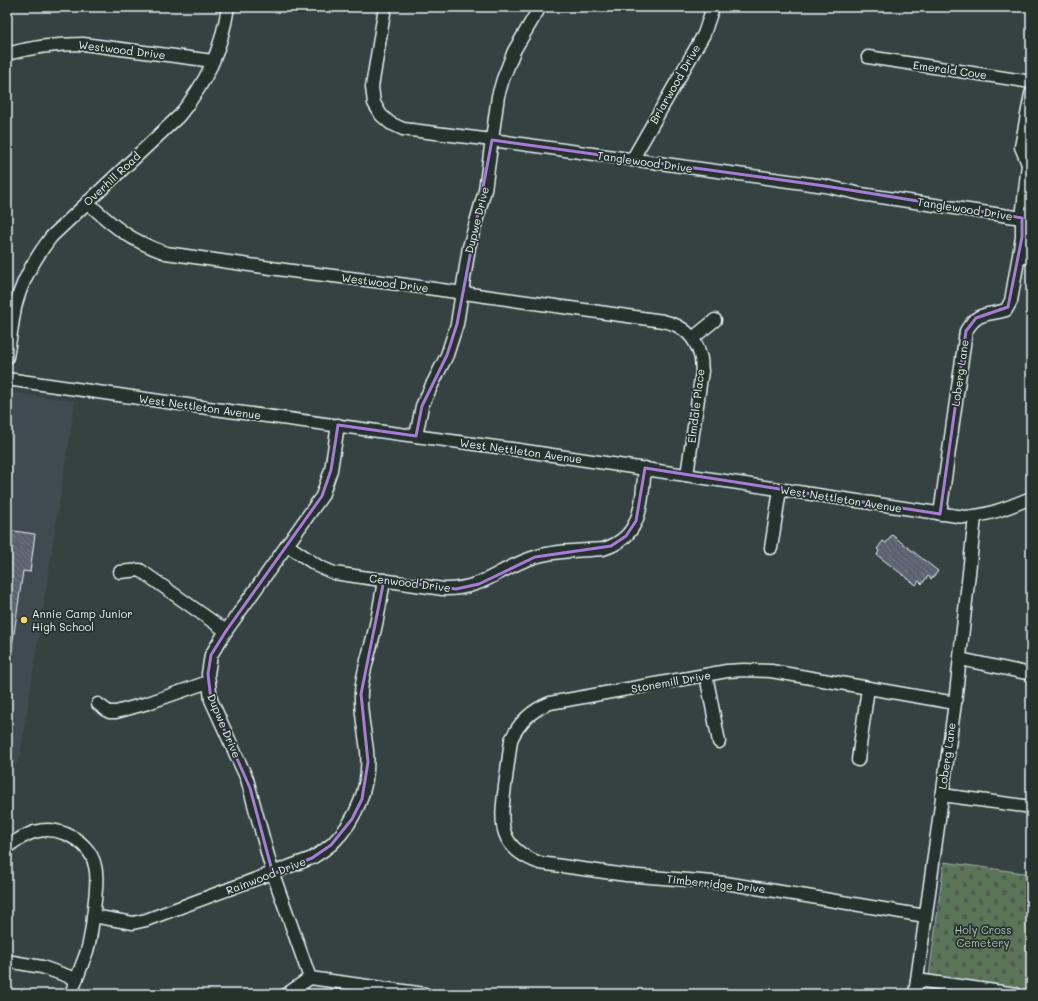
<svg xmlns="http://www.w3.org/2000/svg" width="1038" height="1001" font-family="Mali,sans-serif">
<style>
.built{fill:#414b4f}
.cemetery{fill:url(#cemetery-stones);stroke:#a2b2a8}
.building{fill:url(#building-back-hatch);stroke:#e8f1f8}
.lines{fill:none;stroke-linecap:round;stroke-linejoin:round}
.minor-casing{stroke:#e8f1f8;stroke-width:15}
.minor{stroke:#26332d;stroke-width:12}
.marked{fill:none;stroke:#a77bd6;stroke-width:3;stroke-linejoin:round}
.poi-dot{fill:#ffd166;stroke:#26332d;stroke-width:1.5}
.labels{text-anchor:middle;stroke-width:3.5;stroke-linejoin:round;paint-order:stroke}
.street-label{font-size:11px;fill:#e8f1f8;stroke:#26332d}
.poi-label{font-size:11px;fill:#e8f1f8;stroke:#26332d;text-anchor:start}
.park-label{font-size:11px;fill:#b0bfb8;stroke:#26332d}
</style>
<defs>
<pattern id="cemetery-stones" width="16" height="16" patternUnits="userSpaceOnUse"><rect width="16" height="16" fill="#5b7459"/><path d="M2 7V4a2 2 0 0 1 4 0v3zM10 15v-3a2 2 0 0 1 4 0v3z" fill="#4f5c51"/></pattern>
<pattern id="building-back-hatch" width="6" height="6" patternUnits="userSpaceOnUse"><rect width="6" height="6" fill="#5a626f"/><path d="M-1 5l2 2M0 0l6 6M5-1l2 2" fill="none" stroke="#727984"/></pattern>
</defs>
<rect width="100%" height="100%" fill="#364141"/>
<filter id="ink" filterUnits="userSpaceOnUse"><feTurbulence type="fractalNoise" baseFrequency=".025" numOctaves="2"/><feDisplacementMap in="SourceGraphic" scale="8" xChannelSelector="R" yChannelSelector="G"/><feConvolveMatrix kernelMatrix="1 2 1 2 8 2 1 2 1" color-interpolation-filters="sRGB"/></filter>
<g filter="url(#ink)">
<path class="built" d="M 7,392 L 75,401 L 20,757 L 14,768 L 7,771 Z"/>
<path class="cemetery" d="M 944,862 L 1031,874 L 1031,992 L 929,977 Z"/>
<g class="building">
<path d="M 7,530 L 35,534 L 30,572 L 23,571 L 12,647 L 7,646 Z"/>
<path d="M 892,535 L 938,571 L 931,579 L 928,576 L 922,584 L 919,581 L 916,585 L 877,555 L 879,551 L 877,549 L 883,541 L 886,543 Z"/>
</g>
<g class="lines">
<defs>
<g id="minor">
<path d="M 385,7 L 372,87 L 374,103 L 381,115 L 390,123 L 403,129 L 492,140 L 825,186 L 861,194 L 1022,218"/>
<path d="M 7,54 C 31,47 57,44 83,44 L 213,61"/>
<path d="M 868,57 L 1031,82"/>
<path d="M 632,160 L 704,34 L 713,7"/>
<path d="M 1028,164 L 1021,147 L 1031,94"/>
<path d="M 87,202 C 114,227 131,241 166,253 L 292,271 L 399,284 L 663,321 C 682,325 695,335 700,355 C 702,360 701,366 702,371 L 687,475"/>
<path d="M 1019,256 L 1031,258"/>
<path d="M 693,338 L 715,320"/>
<path d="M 7,357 C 10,341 12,324 15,308 C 21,282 35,258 51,237 L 179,116 C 207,81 221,52 228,7"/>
<path d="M 7,379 L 229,411 L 519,450 L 964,517 C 988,516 1009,507 1031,498"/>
<path d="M 416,436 L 422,406 L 431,387 L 447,355 L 457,324 L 469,247 L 485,190 L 498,96 L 503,79 L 514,51 L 540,7"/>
<path d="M 940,514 L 966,331 C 978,311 986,316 1006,310 L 1011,301 L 1022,237 L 1022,218 L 1028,164 L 1031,158"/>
<path d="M 287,545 L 318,566 L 334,573 L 443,589 C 484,590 500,567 535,557 C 556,550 581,551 603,549 C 643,537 641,503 645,468"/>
<path d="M 771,548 L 780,490"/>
<path d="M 120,572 L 140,570 L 226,631"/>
<path d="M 960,659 L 1031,674"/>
<path d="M 706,675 L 719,742"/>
<path d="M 98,704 L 109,712 L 116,712 L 148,703 L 208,682"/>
<path d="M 858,760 L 868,688"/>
<path d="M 942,795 L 1031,807"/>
<path d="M 7,847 C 25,834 43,824 66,834 C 80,840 92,851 95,866 C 98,877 96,889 95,900 C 93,917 92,935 87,951 C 82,965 76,980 71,994"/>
<path d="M 93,916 L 133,923 L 146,920 L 312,858 C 319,854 326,849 332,844 C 357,820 370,786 367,751 C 365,732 360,712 361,693 C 362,674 369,655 373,637 C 378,618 381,599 384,580"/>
<path d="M 925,916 L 806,896 L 725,883 L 626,875 L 540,863 C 498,848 500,824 505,786 C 507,771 509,755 511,740 C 519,722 532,710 550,703 L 727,671 L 744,670 L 771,671 L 955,703"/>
<path d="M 7,961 L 42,967 L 76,979"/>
<path d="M 310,978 L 273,874 L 247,779 L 211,700 L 208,674 L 211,655 L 226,631 L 322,496 L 331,470 L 338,425"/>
<path d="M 310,978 L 425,994"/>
<path d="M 917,980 L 1016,994"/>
<path d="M 287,994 L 310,978"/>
<path d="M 915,994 L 955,703 L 975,517"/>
</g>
</defs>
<use href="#minor" class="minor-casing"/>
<use href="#minor" class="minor"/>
</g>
</g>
<path class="marked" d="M 492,140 L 825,186 L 1022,218 L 1022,237 L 1008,307 L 976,318 L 966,331 L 940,514 L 645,468 L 636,521 L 626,536 L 611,546 L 535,557 L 479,584 L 456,589 L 384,580 L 361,694 L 368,762 L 362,799 L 352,819 L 331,845 L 312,858 L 273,874 L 250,788 L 211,700 L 208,674 L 211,655 L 226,631 L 322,496 L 331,470 L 338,425 L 416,436 L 422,406 L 447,355 L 457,324 Z"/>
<circle class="poi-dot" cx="24" cy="620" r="4"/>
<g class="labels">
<g class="street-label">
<text transform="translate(122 50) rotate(7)" y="4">Westwood Drive</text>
<text transform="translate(950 70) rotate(8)" y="4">Emerald Cove</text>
<text transform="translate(675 84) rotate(-60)" y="4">Briarwood Drive</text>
<text transform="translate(645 162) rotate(8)" y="4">Tanglewood Drive</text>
<text transform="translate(112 179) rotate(-43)" y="4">Overhill Road</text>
<text transform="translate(965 209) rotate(9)" y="4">Tanglewood Drive</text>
<text transform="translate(477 220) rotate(-76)" y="4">Dupwe Drive</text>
<text transform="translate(385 283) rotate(7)" y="4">Westwood Drive</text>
<text transform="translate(960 373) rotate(-82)" y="4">Loberg Lane</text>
<text transform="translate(696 406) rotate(-83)" y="4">Elmdale Place</text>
<text transform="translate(200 407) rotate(8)" y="4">West Nettleton Avenue</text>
<text transform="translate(521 451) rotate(8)" y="4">West Nettleton Avenue</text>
<text transform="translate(841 499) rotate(9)" y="4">West Nettleton Avenue</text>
<text transform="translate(410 583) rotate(7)" y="4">Cenwood Drive</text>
<text transform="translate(671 682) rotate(-10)" y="4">Stonemill Drive</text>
<text transform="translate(224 726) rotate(67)" y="4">Dupwe Drive</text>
<text transform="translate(947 756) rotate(-82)" y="4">Loberg Lane</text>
<text transform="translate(266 876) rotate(-21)" y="4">Rainwood Drive</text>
<text transform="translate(716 884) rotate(6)" y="4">Timberridge Drive</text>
</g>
<g class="poi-label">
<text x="32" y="618">Annie Camp Junior<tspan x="32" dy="13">High School</tspan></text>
</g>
<g class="park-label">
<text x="983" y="934">Holy Cross<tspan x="983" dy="13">Cemetery</tspan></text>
</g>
</g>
<rect width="1038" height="1001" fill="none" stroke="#26332d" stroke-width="24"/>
<rect x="12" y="12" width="1014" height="977" fill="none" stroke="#e8f1f8" stroke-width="1.5" filter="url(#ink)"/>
</svg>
